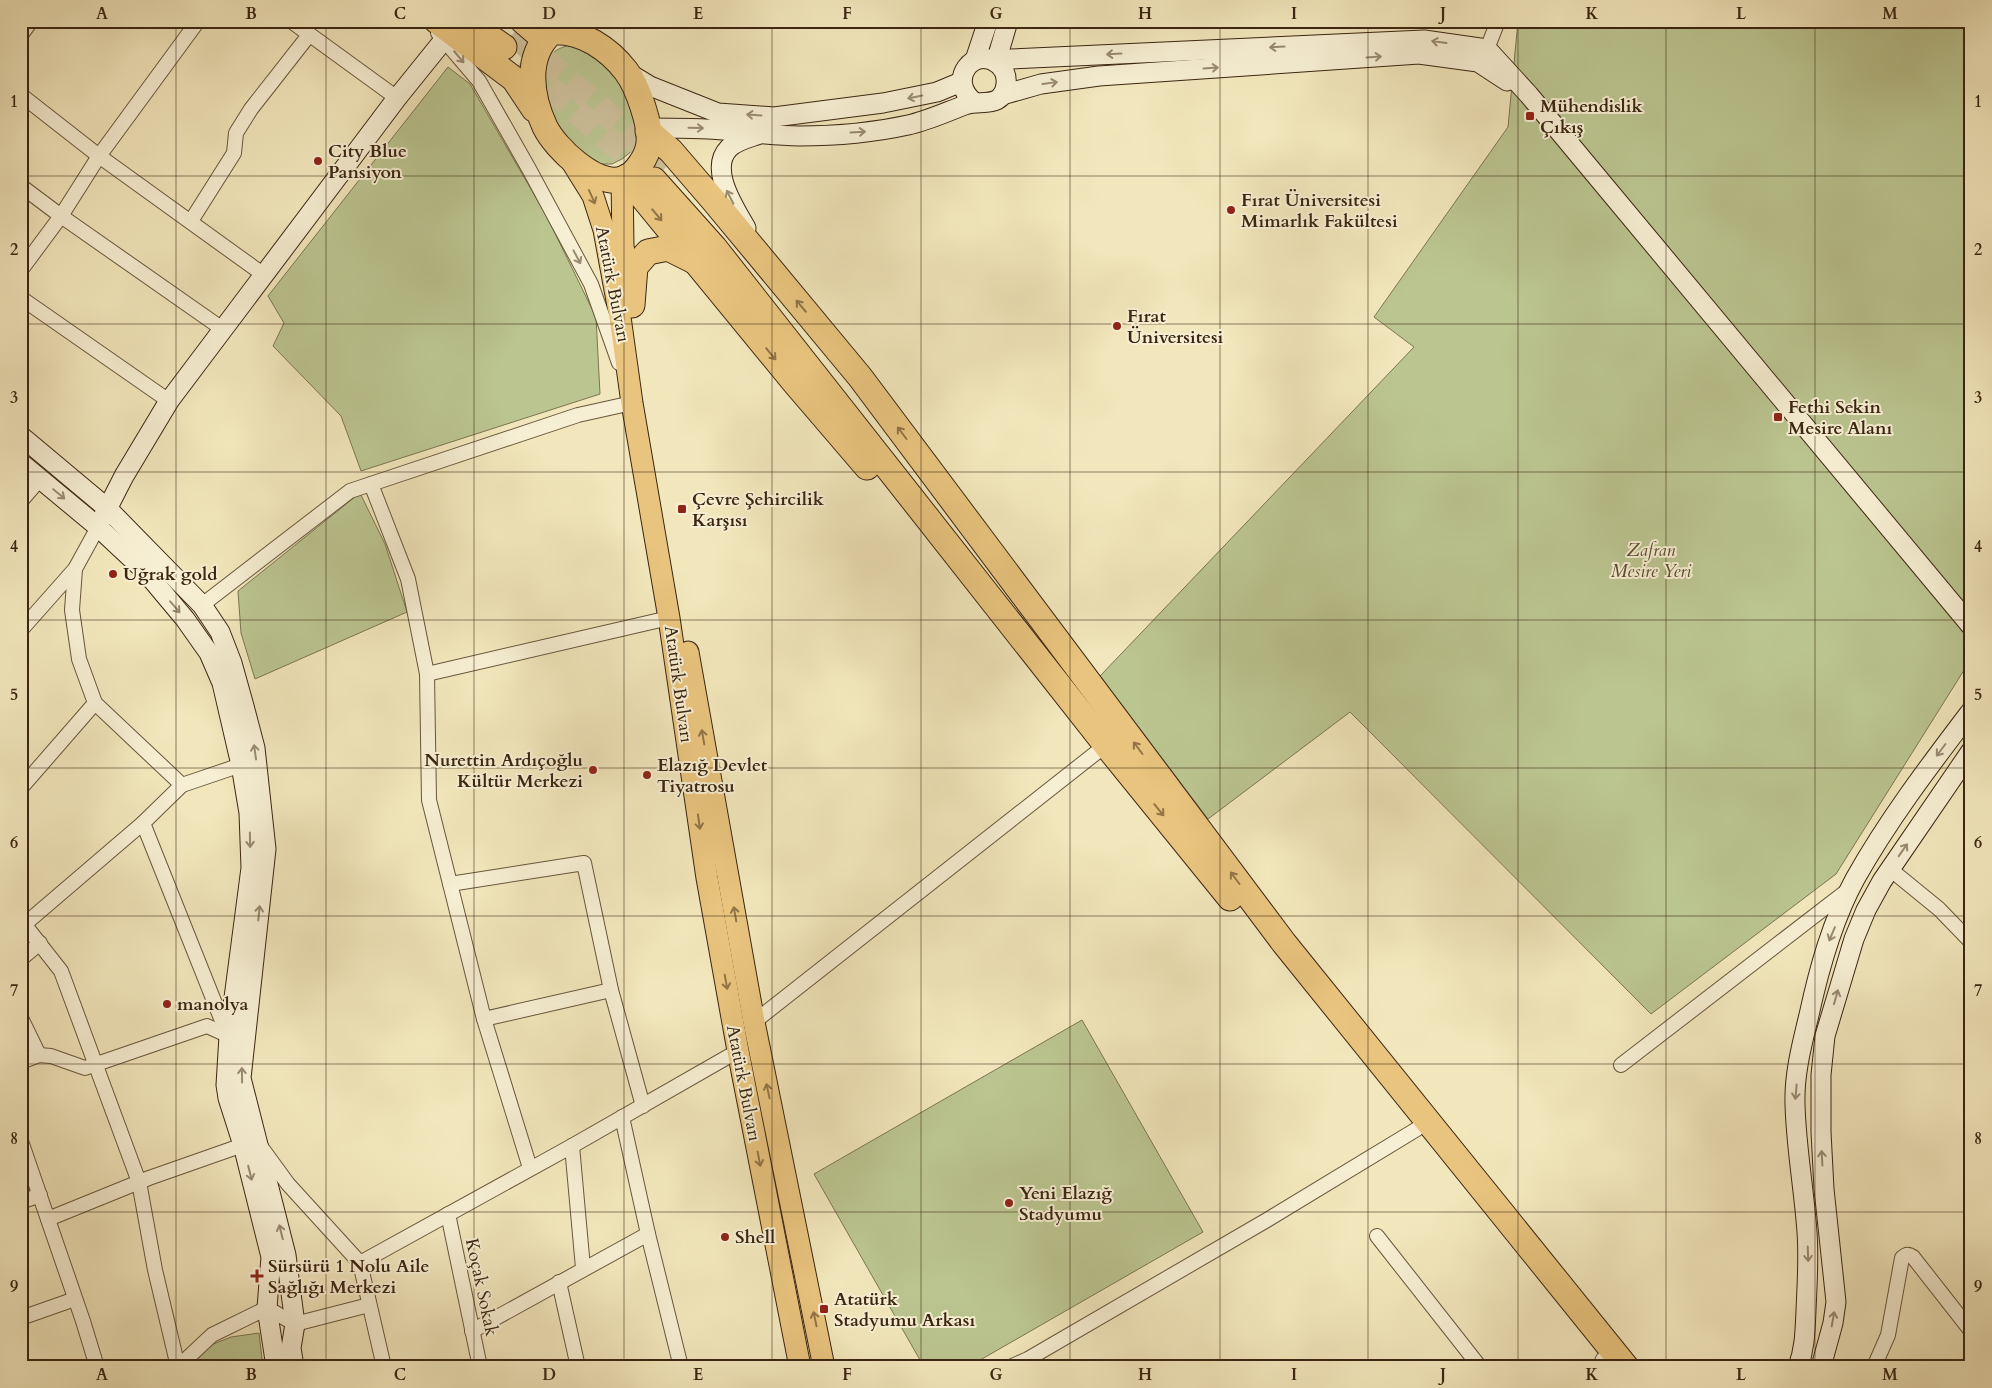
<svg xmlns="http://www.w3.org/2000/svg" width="1992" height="1388" font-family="Cardo,serif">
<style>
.green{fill:#bbc590;stroke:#7b7551}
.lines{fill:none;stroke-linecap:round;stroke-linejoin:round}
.highway-tunnel{stroke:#cdc09a;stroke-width:25;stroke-dasharray:25 12;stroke-linecap:butt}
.street-casing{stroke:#69563c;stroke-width:16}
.secondary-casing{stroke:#3b2512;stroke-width:21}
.primary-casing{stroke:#3b2512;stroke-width:23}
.highway-casing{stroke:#3b2512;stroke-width:27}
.street{stroke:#f7efd3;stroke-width:14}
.secondary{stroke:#f7efd3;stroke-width:19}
.primary{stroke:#e9c47e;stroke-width:21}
.highway{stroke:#e9c47e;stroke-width:25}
.oneway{stroke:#998a72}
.oneway2{stroke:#927448}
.grid{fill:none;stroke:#3b2512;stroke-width:1;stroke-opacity:0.55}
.poi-dot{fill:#8f2418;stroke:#f7efd3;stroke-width:2}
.labels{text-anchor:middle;stroke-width:4;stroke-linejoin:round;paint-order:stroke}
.poi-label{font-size:18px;font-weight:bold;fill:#3b2512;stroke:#f7efd3;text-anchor:start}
.street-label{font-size:18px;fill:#3b2512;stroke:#f7efd3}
.park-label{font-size:18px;font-style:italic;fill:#5b4d32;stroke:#f7efd3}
.neatline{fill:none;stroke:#3b2512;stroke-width:2}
.grid-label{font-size:16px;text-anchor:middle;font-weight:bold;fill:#3b2512}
</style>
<rect width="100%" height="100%" fill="#f2e7bc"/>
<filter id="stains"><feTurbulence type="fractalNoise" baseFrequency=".004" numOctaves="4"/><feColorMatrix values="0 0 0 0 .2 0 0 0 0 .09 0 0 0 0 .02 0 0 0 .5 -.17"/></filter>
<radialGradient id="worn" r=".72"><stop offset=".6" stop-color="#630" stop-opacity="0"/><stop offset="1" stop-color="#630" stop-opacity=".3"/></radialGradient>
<g class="green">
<path d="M 1518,21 L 1971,21 L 1971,659 L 1836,874 L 1651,1014 L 1350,712 L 1208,819 L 1100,676 L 1414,347 L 1374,317 L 1508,127 Z"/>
<path d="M 577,43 L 590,47 L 629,92 L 638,134 L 633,150 L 622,159 L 612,164 L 598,164 L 563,137 L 551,113 L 542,66 C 553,50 558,48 577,43 Z"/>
<path d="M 448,67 L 470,84 L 546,215 L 596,317 L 600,394 L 361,471 L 341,416 L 273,346 L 284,323 L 268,296 Z"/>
<path d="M 360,493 L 385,544 L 407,612 L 255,679 L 241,633 L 238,591 Z"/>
<path d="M 1082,1020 L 1203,1232 L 968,1367 L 924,1367 L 814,1174 Z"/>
<path d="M 259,1333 L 263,1367 L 194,1367 L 191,1364 L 206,1347 L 231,1337 Z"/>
</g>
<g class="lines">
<g class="highway-tunnel">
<path d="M 513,34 L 588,97 L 666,167"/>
<path d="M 521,62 L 654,180"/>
</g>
<defs>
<g id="street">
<path d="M 291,21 L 397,98"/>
<path d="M 438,33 L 479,81 L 529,169 L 591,284 L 619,363"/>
<path d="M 21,35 L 31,21"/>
<path d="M 1487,49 L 1498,21"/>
<path d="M 21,95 L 99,156 L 264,275"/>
<path d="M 21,186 L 61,216 L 224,330"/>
<path d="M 191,221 L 234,153 L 236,133 L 251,109 L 309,35"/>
<path d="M 21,270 L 61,216 L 99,156 L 198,21"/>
<path d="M 21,298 L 169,401"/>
<path d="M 371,484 L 408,579 L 427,674 L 429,800 L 484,1019 L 530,1168"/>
<path d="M 21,501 L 41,478"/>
<path d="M 202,605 L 350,491 L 578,415 L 632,403 L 631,398"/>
<path d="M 21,630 L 75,569 L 98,527"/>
<path d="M 427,674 L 669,618"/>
<path d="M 182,785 L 241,765"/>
<path d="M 21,788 L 95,703"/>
<path d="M 143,823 L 228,1036"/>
<path d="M 1890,869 L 1939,909 L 1971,942"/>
<path d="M 450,884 L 584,863 L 611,990 L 643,1106"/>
<path d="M 21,920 L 61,971 L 139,1182 L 155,1270 L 178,1367"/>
<path d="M 25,924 L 143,823 L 182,785 L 95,703 L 79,659 L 72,610 L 75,569"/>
<path d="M 21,959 L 40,943"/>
<path d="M 21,1018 L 39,1055"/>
<path d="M 484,1019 L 611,990"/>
<path d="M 754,1022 L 1106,745"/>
<path d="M 21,1062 L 39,1055 L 51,1056 L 85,1068 L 207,1026 L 229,1036"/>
<path d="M 1621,1065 L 1848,890"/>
<path d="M 622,1117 L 648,1234 L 681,1367"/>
<path d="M 21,1141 L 83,1321 L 97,1367"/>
<path d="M 572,1146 L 583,1268"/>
<path d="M 261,1147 L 288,1184 L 360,1263 L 384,1367"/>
<path d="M 21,1202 L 40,1195"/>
<path d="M 448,1214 L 480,1367"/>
<path d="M 48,1219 L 149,1178 L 243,1145"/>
<path d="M 1377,1236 L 1480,1367"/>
<path d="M 360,1263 L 572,1146 L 738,1051"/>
<path d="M 559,1282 L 578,1367"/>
<path d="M 21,1318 L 75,1299"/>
<path d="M 472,1331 L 648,1234"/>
<path d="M 178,1367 L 212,1335 L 267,1308 L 295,1324 L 369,1305"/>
<path d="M 1010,1367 L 1028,1359 L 1267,1220 L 1417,1129"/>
<path d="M 1600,1367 L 1603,1359"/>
<path d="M 1874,1367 L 1888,1335 L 1902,1258 C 1906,1254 1909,1254 1913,1257 L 1971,1331"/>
</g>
<g id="secondary">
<path d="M 975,60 L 988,21"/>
<path d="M 996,62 L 1008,21"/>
<path d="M 999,64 L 1011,59 L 1424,40 L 1487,49 L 1529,95 L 1971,626"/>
<path d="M 627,72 L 650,86 L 718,113 L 774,117 L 883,103 L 937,92 L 961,82"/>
<path d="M 1002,95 L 1041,84 L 1099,76 L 1419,54 L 1478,62 L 1507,81"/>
<path d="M 648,128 C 673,128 698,128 723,130 C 748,132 774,136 799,136 C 835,136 872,133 908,125 C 927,121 946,112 965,105 C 980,99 1003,110 1006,84 C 1007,76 1004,69 998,64 C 974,45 946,80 974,102"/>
<path d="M 746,228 C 735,208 708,169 729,148 C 736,141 748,138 757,135"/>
<path d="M 21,436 L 107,508 L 202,605 L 220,632 L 232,663 L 244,706 L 255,748 L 266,849 L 241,1078 L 286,1255 L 295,1324 L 291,1348 L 294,1367"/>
<path d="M 21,463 L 98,527 L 144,570 L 185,619 L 209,653 L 222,683 L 241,765 L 249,813 L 251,868 L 229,1036 L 226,1085 L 228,1098 L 243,1145 L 271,1257 L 267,1308 L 276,1367"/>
<path d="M 102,519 L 124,476 L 169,401 L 397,98 L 451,31"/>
<path d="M 1798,1367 C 1805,1348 1805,1331 1806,1311 C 1807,1285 1809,1259 1807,1232 C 1804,1189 1796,1147 1795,1104 C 1794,1074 1802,1044 1809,1015 C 1819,969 1832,921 1855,879 C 1888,820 1930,765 1971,711"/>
<path d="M 1821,1367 L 1833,1323 L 1836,1302 L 1824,1189 L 1821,1132 L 1821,1075 L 1825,1036 L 1854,939 L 1866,910 L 1882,881 L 1971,751"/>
</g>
<g id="primary">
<path d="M 570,159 L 593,196 L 604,230 L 620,317 L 632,403 L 669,618 L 707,878 L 738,1051 L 800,1367"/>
<path d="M 622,179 L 623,246 L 630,287"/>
<path d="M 688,652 L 754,1022 L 824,1367"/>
</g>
<g id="highway">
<path d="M 437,21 L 514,79 L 534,109"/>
<path d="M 466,21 L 504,47"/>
<path d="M 523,21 L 544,39"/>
<path d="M 552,32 C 582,30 609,49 626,71 C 638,87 651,125 649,143 C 648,156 635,175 623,179 C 596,187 556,149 545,127 C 531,97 524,56 552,32 Z"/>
<path d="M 648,131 L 671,151 L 714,201 L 860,377 L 1284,943 L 1626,1367"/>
<path d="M 626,177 L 795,383 L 867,467"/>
<path d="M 654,180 L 714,247 L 1106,745 L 1230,898"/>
<path d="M 632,305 L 635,267 L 648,252 L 668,248 L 694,261"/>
</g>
</defs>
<use href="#street" class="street-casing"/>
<use href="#secondary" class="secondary-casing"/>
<use href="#primary" class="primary-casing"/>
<use href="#highway" class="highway-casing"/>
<use href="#street" class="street"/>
<use href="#secondary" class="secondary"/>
<use href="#primary" class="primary"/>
<use href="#highway" class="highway"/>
</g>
<defs><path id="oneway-shaft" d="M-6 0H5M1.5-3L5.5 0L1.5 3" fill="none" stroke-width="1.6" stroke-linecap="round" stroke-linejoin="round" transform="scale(1.25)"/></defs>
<g class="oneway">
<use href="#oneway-shaft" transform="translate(1439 42) rotate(-172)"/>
<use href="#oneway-shaft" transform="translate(1277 47) rotate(177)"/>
<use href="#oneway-shaft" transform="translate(1114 54) rotate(177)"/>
<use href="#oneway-shaft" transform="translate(459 57) rotate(50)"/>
<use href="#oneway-shaft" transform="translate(1374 57) rotate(-4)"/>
<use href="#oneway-shaft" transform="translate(1211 68) rotate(-4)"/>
<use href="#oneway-shaft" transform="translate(1050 83) rotate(-8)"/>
<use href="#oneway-shaft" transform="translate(915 97) rotate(168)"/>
<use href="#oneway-shaft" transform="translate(754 115) rotate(-176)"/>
<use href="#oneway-shaft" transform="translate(696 128) rotate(1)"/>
<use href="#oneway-shaft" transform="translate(858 132) rotate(-3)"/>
<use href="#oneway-shaft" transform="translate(730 197) rotate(-117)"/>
<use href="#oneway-shaft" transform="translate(577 257) rotate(62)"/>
<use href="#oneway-shaft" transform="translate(59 494) rotate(40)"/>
<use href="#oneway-shaft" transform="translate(175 607) rotate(49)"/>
<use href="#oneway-shaft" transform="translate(1941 750) rotate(127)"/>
<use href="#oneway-shaft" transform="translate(255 752) rotate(-98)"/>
<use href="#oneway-shaft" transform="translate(250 840) rotate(89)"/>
<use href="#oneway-shaft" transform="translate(1903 850) rotate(-55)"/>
<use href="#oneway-shaft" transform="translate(259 913) rotate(-84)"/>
<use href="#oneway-shaft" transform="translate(1832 934) rotate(113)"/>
<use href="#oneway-shaft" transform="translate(1836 997) rotate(-74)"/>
<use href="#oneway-shaft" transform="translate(242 1075) rotate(-91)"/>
<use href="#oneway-shaft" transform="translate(1796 1092) rotate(95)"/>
<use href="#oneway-shaft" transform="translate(1822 1158) rotate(-93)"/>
<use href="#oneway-shaft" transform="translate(250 1173) rotate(76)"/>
<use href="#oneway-shaft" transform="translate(281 1232) rotate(-104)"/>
<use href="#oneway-shaft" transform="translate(1808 1254) rotate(88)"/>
<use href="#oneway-shaft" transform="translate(1833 1319) rotate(-80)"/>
</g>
<g class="oneway2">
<use href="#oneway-shaft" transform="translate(592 197) rotate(66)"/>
<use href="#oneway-shaft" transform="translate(657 215) rotate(50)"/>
<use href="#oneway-shaft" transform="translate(801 306) rotate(-130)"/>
<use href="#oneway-shaft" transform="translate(771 354) rotate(50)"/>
<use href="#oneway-shaft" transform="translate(902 433) rotate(-127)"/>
<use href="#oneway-shaft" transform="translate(703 737) rotate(-100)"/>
<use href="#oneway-shaft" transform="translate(1138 748) rotate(-127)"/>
<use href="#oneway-shaft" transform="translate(1159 810) rotate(51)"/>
<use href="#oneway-shaft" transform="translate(699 822) rotate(82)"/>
<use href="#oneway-shaft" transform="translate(1235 878) rotate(-127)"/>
<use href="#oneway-shaft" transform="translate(735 914) rotate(-100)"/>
<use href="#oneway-shaft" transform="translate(726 982) rotate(80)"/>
<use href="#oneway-shaft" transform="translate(768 1091) rotate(-102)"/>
<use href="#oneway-shaft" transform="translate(759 1159) rotate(79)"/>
<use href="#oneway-shaft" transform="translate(815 1319) rotate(-102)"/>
</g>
<path class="grid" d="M 176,21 L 176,1367M 326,21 L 326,1367M 474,21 L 474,1367M 624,21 L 624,1367M 772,21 L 772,1367M 921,21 L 921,1367M 1070,21 L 1070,1367M 1220,21 L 1220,1367M 1368,21 L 1368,1367M 1518,21 L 1518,1367M 1666,21 L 1666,1367M 1815,21 L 1815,1367M 21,176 L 1971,176M 21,324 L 1971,324M 21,472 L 1971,472M 21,620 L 1971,620M 21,768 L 1971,768M 21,916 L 1971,916M 21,1064 L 1971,1064M 21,1212 L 1971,1212"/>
<g class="poi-dot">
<rect x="1525" y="111" width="10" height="10" rx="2.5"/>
<circle cx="318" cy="161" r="5"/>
<circle cx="1231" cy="210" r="5"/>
<circle cx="1117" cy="326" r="5"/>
<rect x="1773" y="412" width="10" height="10" rx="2.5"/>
<rect x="677" y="504" width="10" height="10" rx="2.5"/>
<circle cx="113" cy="574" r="5"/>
<circle cx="593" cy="770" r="5"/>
<circle cx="647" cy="775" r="5"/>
<circle cx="167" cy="1004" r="5"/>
<circle cx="1009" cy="1203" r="5"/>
<circle cx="725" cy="1237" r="5"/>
<path d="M254.5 1268.5h5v5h5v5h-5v5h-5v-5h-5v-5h5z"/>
<rect x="819" y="1304" width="10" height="10" rx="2.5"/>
</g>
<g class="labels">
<g class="poi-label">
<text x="1540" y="112">Mühendislik<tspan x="1540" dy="21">Çıkış</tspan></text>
<text x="328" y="157">City Blue<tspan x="328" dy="21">Pansiyon</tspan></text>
<text x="1241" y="206">Fırat Üniversitesi<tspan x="1241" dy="21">Mimarlık Fakültesi</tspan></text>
<text x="1127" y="322">Fırat<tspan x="1127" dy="21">Üniversitesi</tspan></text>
<text x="1788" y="413">Fethi Sekin<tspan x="1788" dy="21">Mesire Alanı</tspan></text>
<text x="692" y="505">Çevre Şehircilik<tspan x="692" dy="21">Karşısı</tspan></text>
<text x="123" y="580">Uğrak gold</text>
<text x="583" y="766" text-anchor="end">Nurettin Ardıçoğlu<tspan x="583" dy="21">Kültür Merkezi</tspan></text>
<text x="657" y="771">Elazığ Devlet<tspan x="657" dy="21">Tiyatrosu</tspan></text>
<text x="177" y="1010">manolya</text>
<text x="1019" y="1199">Yeni Elazığ<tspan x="1019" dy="21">Stadyumu</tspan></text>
<text x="735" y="1243">Shell</text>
<text x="268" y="1272">Sürsürü 1 Nolu Aile<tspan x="268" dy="21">Sağlığı Merkezi</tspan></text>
<text x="834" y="1305">Atatürk<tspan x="834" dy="21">Stadyumu Arkası</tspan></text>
</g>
<g class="street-label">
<text transform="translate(613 284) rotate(79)" y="6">Atatürk Bulvarı</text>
<text transform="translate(679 684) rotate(82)" y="6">Atatürk Bulvarı</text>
<text transform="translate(744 1083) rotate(79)" y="6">Atatürk Bulvarı</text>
<text transform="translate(482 1287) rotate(78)" y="6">Koçak Sokak</text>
</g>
<g class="park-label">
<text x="1651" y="556">Zafran<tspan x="1651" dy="21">Mesire Yeri</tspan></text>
</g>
</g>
<rect width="1992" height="1388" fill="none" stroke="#f2e7bc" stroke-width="55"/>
<rect x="28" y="28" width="1936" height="1332" class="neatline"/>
<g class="grid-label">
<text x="102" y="19">A</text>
<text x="251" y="19">B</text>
<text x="400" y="19">C</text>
<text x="549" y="19">D</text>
<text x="698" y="19">E</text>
<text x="847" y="19">F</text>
<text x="996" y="19">G</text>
<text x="1145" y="19">H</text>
<text x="1294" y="19">I</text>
<text x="1443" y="19">J</text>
<text x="1592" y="19">K</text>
<text x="1741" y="19">L</text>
<text x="1890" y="19">M</text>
<text x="14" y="107">1</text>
<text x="1978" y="107">1</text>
<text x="14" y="255">2</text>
<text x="1978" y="255">2</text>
<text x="14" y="403">3</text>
<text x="1978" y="403">3</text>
<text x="14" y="552">4</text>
<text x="1978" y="552">4</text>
<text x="14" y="700">5</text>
<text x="1978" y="700">5</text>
<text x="14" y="848">6</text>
<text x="1978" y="848">6</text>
<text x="14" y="996">7</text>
<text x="1978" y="996">7</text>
<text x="14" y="1144">8</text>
<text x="1978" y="1144">8</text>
<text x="14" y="1292">9</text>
<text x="1978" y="1292">9</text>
<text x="102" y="1380">A</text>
<text x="251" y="1380">B</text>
<text x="400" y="1380">C</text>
<text x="549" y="1380">D</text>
<text x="698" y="1380">E</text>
<text x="847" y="1380">F</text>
<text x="996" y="1380">G</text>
<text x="1145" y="1380">H</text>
<text x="1294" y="1380">I</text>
<text x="1443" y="1380">J</text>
<text x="1592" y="1380">K</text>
<text x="1741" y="1380">L</text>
<text x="1890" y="1380">M</text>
</g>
<rect width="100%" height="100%" filter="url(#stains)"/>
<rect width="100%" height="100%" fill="url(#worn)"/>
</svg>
